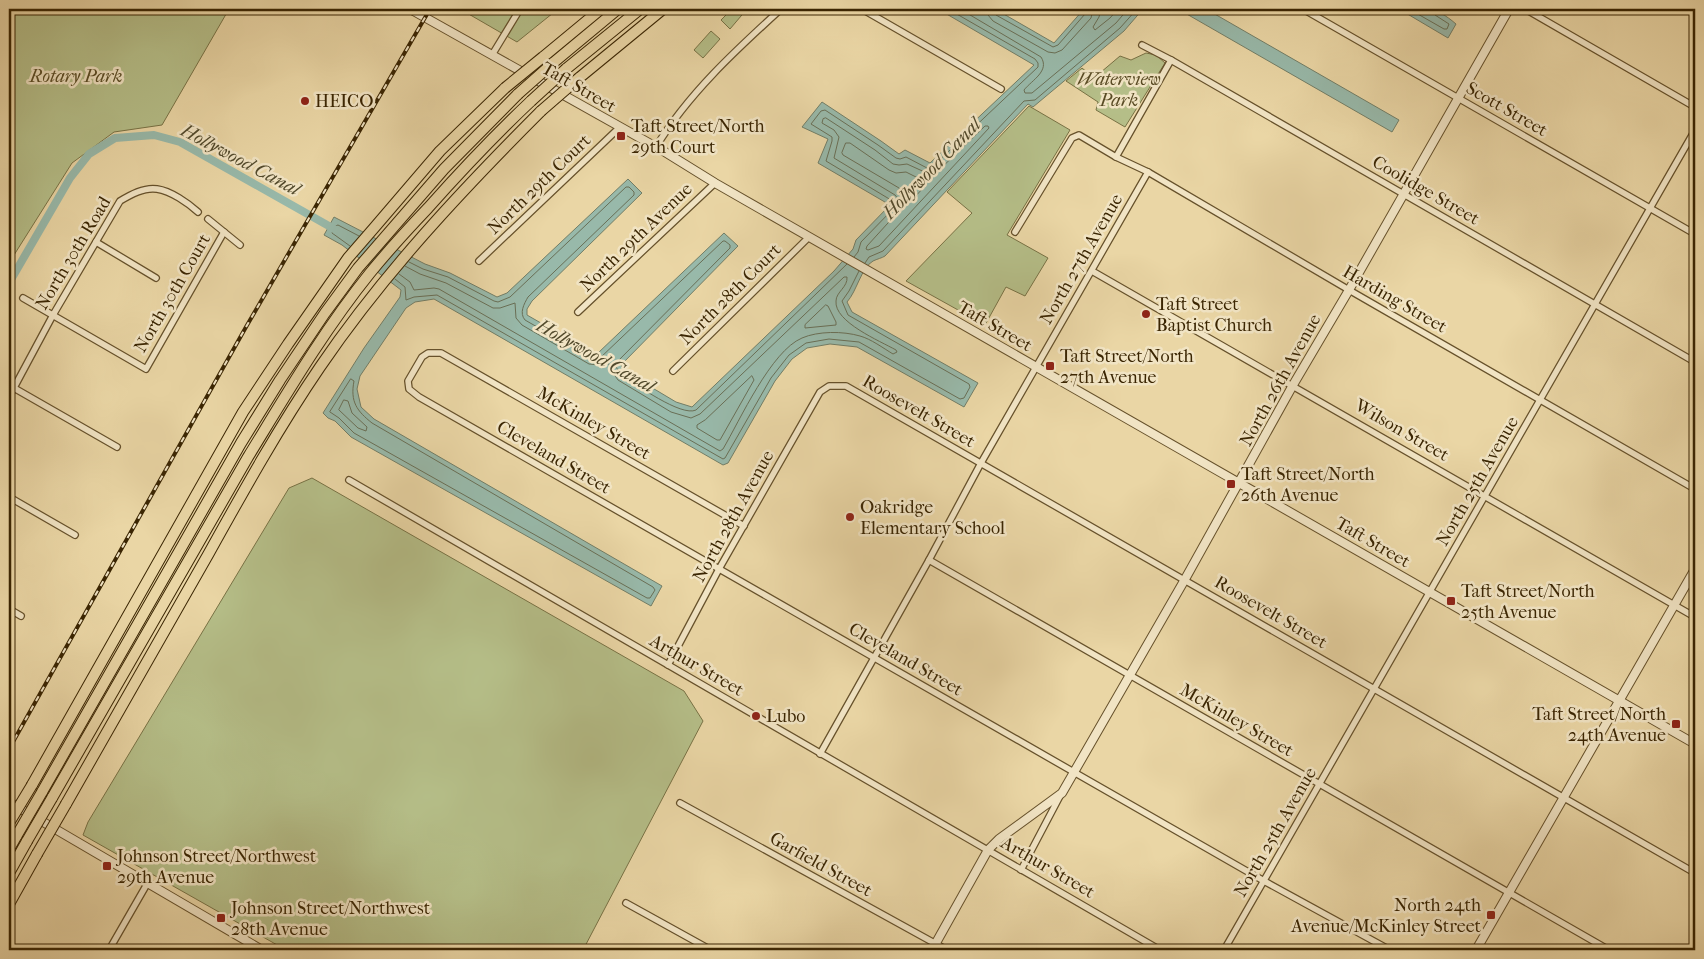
<svg xmlns="http://www.w3.org/2000/svg" width="1704" height="959" font-family="'IM FELL French Canon',serif">
<style>
.green{fill:#b5be88;stroke:#787245}
.water{fill:#98b9aa;stroke:#727e67}
.lines{fill:none;stroke-linecap:round;stroke-linejoin:round}
.shore{stroke:#696f56;stroke-width:1}
.canal{stroke:#98b9aa;stroke-width:8}
.minor-casing{stroke:#66512b;stroke-width:8}
.tertiary-casing{stroke:#66512b;stroke-width:10}
.motorway-casing{stroke:#3a2502;stroke-width:12}
.minor{stroke:#f1e4c4;stroke-width:5.5}
.tertiary{stroke:#f1e4c4;stroke-width:8}
.motorway{stroke:#ead6a5;stroke-width:10}
.rail-casing{stroke:#3a2502;stroke-width:4}
.rail{stroke:#f1e4c4;stroke-width:2;stroke-dasharray:5.5;stroke-linecap:butt}
.motorway-bridge-casing{stroke:#3a2502;stroke-width:12;stroke-linecap:butt}
.motorway-bridge{stroke:#ead6a5;stroke-width:10}
.poi-dot{fill:#8f2418;stroke:#f1e4c4;stroke-width:2}
.labels{text-anchor:middle;stroke-width:5;stroke-linejoin:round;paint-order:stroke}
.park-label{font-size:18px;font-style:italic;fill:#594b24;stroke:#f1e4c4}
.street-label{font-size:18px;fill:#3a2502;stroke:#f1e4c4}
.poi-label{font-size:18px;fill:#3a2502;stroke:#f1e4c4;text-anchor:start}
.water-label{font-size:19px;font-style:italic;fill:#524a2c;stroke:#f1e4c4}
</style>
<rect width="100%" height="100%" fill="#ead6a5"/>
<filter id="stains"><feTurbulence type="fractalNoise" baseFrequency=".004" numOctaves="4"/><feColorMatrix values="0 0 0 0 .2 0 0 0 0 .09 0 0 0 0 .02 0 0 0 .5 -.17"/></filter>
<radialGradient id="worn" r=".72"><stop offset=".6" stop-color="#630" stop-opacity="0"/><stop offset="1" stop-color="#630" stop-opacity=".3"/></radialGradient>
<g class="green">
<path d="M 9,9 L 229,9 L 162,125 L 114,132 L 72,163 L 9,263 Z"/>
<path d="M 460,9 L 558,9 L 517,42 Z"/>
<path d="M 732,9 L 747,9 L 730,29 L 721,20 Z"/>
<path d="M 711,31 L 720,39 L 703,58 L 694,50 Z"/>
<path d="M 1146,53 L 1156,55 L 1165,63 L 1125,127 L 1096,110 L 1098,102 L 1066,81 L 1082,68 L 1094,78 L 1120,56 L 1131,60 Z"/>
<path d="M 1029,106 L 1070,130 L 1007,235 L 1048,258 L 1025,296 L 1006,287 L 985,325 L 906,281 L 972,213 L 947,192 Z"/>
<path d="M 312,478 L 684,691 L 703,721 L 583,950 L 286,950 L 83,835 L 88,822 L 289,488 Z"/>
</g>
<g class="water">
<path d="M 938,9 L 995,9 L 1054,43 L 1084,9 L 1143,9 L 1124,31 L 1033,107 L 1028,104 L 885,256 C 882,258 877,259 873,261 C 861,268 857,291 847,302 L 852,312 L 978,383 L 964,407 L 857,347 L 830,344 L 807,348 L 792,359 L 775,381 L 728,463 L 723,465 L 434,299 L 415,302 L 406,308 L 360,376 L 357,389 L 361,407 L 374,419 L 662,586 L 651,606 L 351,437 L 335,421 L 328,418 L 323,413 L 364,348 L 400,297 L 401,290 L 342,245 L 324,235 L 334,217 L 425,264 L 450,273 L 497,297 L 507,293 L 628,179 L 642,193 L 532,301 L 527,309 L 527,315 L 593,353 L 598,353 L 724,233 L 738,246 L 621,365 L 624,371 L 676,402 L 692,407 L 834,271 L 853,249 L 856,240 L 890,205 L 818,163 L 828,139 L 802,127 L 822,102 L 881,141 L 899,154 L 905,150 L 930,163 L 1034,65 Z"/>
<path d="M 1178,9 L 1206,9 L 1399,120 L 1392,132 Z"/>
<path d="M 1399,9 C 1426,9 1434,5 1456,24 L 1448,38 Z"/>
</g>
<g class="lines">
<g class="shore">
<path d="M 960,9 L 1041,57 C 1050,71 1032,80 1024,90 L 1025,93 L 1032,93 L 1116,23 L 1128,9"/>
<path d="M 987,9 L 988,15 L 993,21 L 1048,52 L 1055,53 L 1062,50 L 1091,18 L 1093,9"/>
<path d="M 993,9 L 996,15 L 1053,47 L 1058,45 L 1085,14 L 1087,9"/>
<path d="M 1101,9 L 1099,17 L 1093,27 L 1095,30 L 1110,18 L 1118,9"/>
<path d="M 1409,9 L 1444,29 L 1447,29 L 1449,24 L 1435,15 L 1433,9"/>
<path d="M 826,118 L 875,150 L 893,164 L 899,165 L 907,164 L 929,174 L 938,171 L 985,126 L 988,126 L 989,128 L 879,246 L 868,250 L 866,249 L 867,246 L 898,212 L 900,201 L 895,195 L 834,158 L 839,137 L 834,130 L 822,123 L 823,119 Z"/>
<path d="M 846,143 L 850,143 L 889,170 L 896,173 L 906,172 L 926,182 L 926,185 L 911,201 L 909,201 L 899,188 L 843,155 L 842,153 Z"/>
<path d="M 350,246 L 332,233 L 335,226 L 338,225 L 359,236"/>
<path d="M 854,257 L 858,252 L 861,242 L 893,209 L 894,204 L 891,200 L 826,161 L 832,141 L 832,137 L 811,124 L 821,111 L 825,110 L 878,145 L 896,158 L 900,159 L 906,157 L 927,168 L 931,168 L 1038,67 L 1038,63 L 1035,59 L 948,9"/>
<path d="M 409,262 L 423,269 L 448,277 L 494,301 L 498,302 L 510,297 L 626,187 L 629,187 L 634,192 L 634,195 L 528,297 C 524,304 519,313 525,320 L 591,358 L 600,358 L 723,241 L 725,241 L 730,245 L 730,248 L 616,363 L 616,367 L 622,376 C 636,384 681,417 696,410 L 847,264"/>
<path d="M 865,263 L 869,257 L 883,251 L 1024,101 L 1035,100 L 1120,28 L 1137,9"/>
<path d="M 399,274 L 410,282 L 414,290 L 434,288 L 439,289 L 720,451 L 723,449 C 740,420 771,351 802,338 C 818,331 843,331 860,336 C 871,339 883,348 893,354 L 897,352 L 896,350 C 880,341 834,322 836,301 C 836,292 848,287 847,277 L 844,277 L 700,414 L 691,418 L 671,412 L 618,380 L 611,370 L 608,362 L 599,365 L 589,364 L 522,325 L 516,318 L 515,303 L 500,308 L 493,308 L 446,283 L 420,274 L 405,266"/>
<path d="M 395,279 L 405,287 L 406,300 L 414,297 L 437,295 L 723,459 L 725,458 L 771,378 L 789,355 L 806,343 L 829,339 L 859,342 L 960,399 L 964,398 L 970,387 L 969,384 L 848,315 L 842,301 L 849,291 L 859,271"/>
<path d="M 826,305 L 828,306 L 836,322 L 836,325 L 805,328 L 805,325 Z"/>
<path d="M 752,376 L 754,380 L 720,440 L 717,440 L 697,428 L 697,425 L 705,420 Z"/>
<path d="M 351,379 L 354,381 C 350,402 357,411 372,423 L 653,587 L 655,590 L 650,598 L 647,598 L 354,433 L 339,418 L 330,412 Z"/>
<path d="M 344,400 L 348,401 L 352,413 L 367,427 L 366,431 L 358,428 L 339,410 Z"/>
</g>
<path class="canal" d="M 9,283 L 70,178 L 89,154 L 115,138 L 154,135 L 180,142 L 336,230"/>
<defs>
<g id="minor">
<path d="M 862,9 L 1001,89"/>
<path d="M 1303,9 L 1695,234"/>
<path d="M 1525,9 L 1695,107"/>
<path d="M 1142,45 L 1171,60 L 1695,362"/>
<path d="M 492,55 L 520,9"/>
<path d="M 656,147 C 688,94 736,50 781,9"/>
<path d="M 1116,157 L 1171,60"/>
<path d="M 208,219 L 240,245"/>
<path d="M 1015,232 L 1072,138 L 1079,135 L 1116,157 L 1148,172 L 1349,290 L 1695,489"/>
<path d="M 96,242 L 156,278"/>
<path d="M 479,261 L 619,128"/>
<path d="M 1092,271 L 1695,617"/>
<path d="M 23,298 L 146,369 L 224,232"/>
<path d="M 578,312 L 715,183"/>
<path d="M 673,371 L 809,237"/>
<path d="M 14,388 L 117,447"/>
<path d="M 9,397 L 53,315 L 120,201 C 130,195 144,187 157,189 C 171,191 188,203 198,212"/>
<path d="M 349,480 L 1160,950"/>
<path d="M 9,497 L 75,535"/>
<path d="M 744,526 L 441,353 L 428,353 L 422,357 L 408,381 L 409,389 L 419,397 L 1264,881 L 1390,950"/>
<path d="M 929,560 L 1609,950"/>
<path d="M 9,609 L 21,616"/>
<path d="M 668,665 L 719,569 L 820,392 L 829,386 L 846,386 L 1695,873"/>
<path d="M 820,754 L 929,560 L 981,463 L 1148,172"/>
<path d="M 680,803 L 947,950"/>
<path d="M 1021,870 L 1060,796"/>
<path d="M 626,903 L 711,950"/>
<path d="M 109,950 L 147,884"/>
<path d="M 1224,950 L 1695,130"/>
</g>
<g id="tertiary">
<path d="M 410,9 L 665,152 L 715,183 L 1695,744"/>
<path d="M 9,802 L 262,950"/>
<path d="M 932,950 L 988,850 L 999,839 L 1062,793 L 1184,581 L 1293,385 L 1349,290 L 1509,9"/>
<path d="M 1476,950 L 1695,569"/>
</g>
<g id="motorway">
<path d="M 543,57 L 601,9"/>
<path d="M 553,63 L 618,9"/>
<path d="M 566,69 L 640,9"/>
<path d="M 579,78 L 663,9"/>
<path d="M 32,785 L 243,412 L 288,344 L 348,258 L 374,228 L 440,151 L 505,88"/>
<path d="M 42,792 L 241,443 L 280,380 L 325,313 L 358,268 L 444,169 L 518,94"/>
<path d="M 52,798 L 248,457 C 286,395 324,330 370,273 C 388,251 408,229 428,208 C 461,171 495,135 531,101"/>
<path d="M 66,804 C 114,720 161,636 209,553 C 244,490 279,427 320,367 C 384,273 461,191 541,111"/>
<path d="M 9,849 L 17,835"/>
<path d="M 9,873 L 27,841"/>
<path d="M 9,904 L 37,854"/>
</g>
</defs>
<use href="#minor" class="minor-casing"/>
<use href="#tertiary" class="tertiary-casing"/>
<use href="#motorway" class="motorway-casing"/>
<use href="#minor" class="minor"/>
<use href="#tertiary" class="tertiary"/>
<use href="#motorway" class="motorway"/>
<defs>
<path id="rail" d="M 9,749 L 246,327 L 430,9"/>
</defs>
<use href="#rail" class="rail-casing"/>
<use href="#rail" class="rail"/>
<defs>
<g id="motorway-bridge">
<path d="M 505,88 L 543,57"/>
<path d="M 518,94 L 553,63"/>
<path d="M 531,101 L 566,69"/>
<path d="M 541,111 L 579,78"/>
<path d="M 9,823 L 32,785"/>
<path d="M 17,835 L 42,792"/>
<path d="M 27,841 L 52,798"/>
<path d="M 37,854 L 66,804"/>
</g>
</defs>
<use href="#motorway-bridge" class="motorway-bridge-casing"/>
<use href="#motorway-bridge" class="motorway-bridge"/>
</g>
<g class="poi-dot">
<circle cx="305" cy="101" r="5"/>
<rect x="616" y="131" width="10" height="10" rx="2.5"/>
<circle cx="1146" cy="314" r="5"/>
<rect x="1045" y="361" width="10" height="10" rx="2.5"/>
<rect x="1226" y="479" width="10" height="10" rx="2.5"/>
<circle cx="850" cy="517" r="5"/>
<rect x="1446" y="596" width="10" height="10" rx="2.5"/>
<circle cx="756" cy="716" r="5"/>
<rect x="1671" y="719" width="10" height="10" rx="2.5"/>
<rect x="102" y="861" width="10" height="10" rx="2.5"/>
<rect x="1486" y="910" width="10" height="10" rx="2.5"/>
<rect x="216" y="913" width="10" height="10" rx="2.5"/>
</g>
<g class="labels">
<g class="park-label">
<text x="76" y="82">Rotary Park</text>
<text x="1119" y="85">Waterview<tspan x="1119" dy="21">Park</tspan></text>
</g>
<g class="street-label">
<text transform="translate(579 87) rotate(30)" y="6">Taft Street</text>
<text transform="translate(1507 109) rotate(30)" y="6">Scott Street</text>
<text transform="translate(539 184) rotate(-44)" y="6">North 29th Court</text>
<text transform="translate(1426 190) rotate(30)" y="6">Coolidge Street</text>
<text transform="translate(636 237) rotate(-44)" y="6">North 29th Avenue</text>
<text transform="translate(73 253) rotate(-59)" y="6">North 30th Road</text>
<text transform="translate(1081 259) rotate(-60)" y="6">North 27th Avenue</text>
<text transform="translate(172 293) rotate(-60)" y="6">North 30th Court</text>
<text transform="translate(730 294) rotate(-45)" y="6">North 28th Court</text>
<text transform="translate(1395 299) rotate(30)" y="6">Harding Street</text>
<text transform="translate(995 326) rotate(30)" y="6">Taft Street</text>
<text transform="translate(1280 380) rotate(-61)" y="6">North 26th Avenue</text>
<text transform="translate(919 411) rotate(30)" y="6">Roosevelt Street</text>
<text transform="translate(594 423) rotate(30)" y="6">McKinley Street</text>
<text transform="translate(1402 430) rotate(30)" y="6">Wilson Street</text>
<text transform="translate(554 457) rotate(30)" y="6">Cleveland Street</text>
<text transform="translate(1477 481) rotate(-60)" y="6">North 25th Avenue</text>
<text transform="translate(733 516) rotate(-61)" y="6">North 28th Avenue</text>
<text transform="translate(1373 542) rotate(30)" y="6">Taft Street</text>
<text transform="translate(1271 612) rotate(30)" y="6">Roosevelt Street</text>
<text transform="translate(906 659) rotate(30)" y="6">Cleveland Street</text>
<text transform="translate(697 665) rotate(30)" y="6">Arthur Street</text>
<text transform="translate(1237 720) rotate(30)" y="6">McKinley Street</text>
<text transform="translate(1275 832) rotate(-60)" y="6">North 25th Avenue</text>
<text transform="translate(821 864) rotate(29)" y="6">Garfield Street</text>
<text transform="translate(1048 867) rotate(30)" y="6">Arthur Street</text>
</g>
<g class="poi-label">
<text x="315" y="107">HEICO</text>
<text x="631" y="132">Taft Street/North<tspan x="631" dy="21">29th Court</tspan></text>
<text x="1156" y="310">Taft Street<tspan x="1156" dy="21">Baptist Church</tspan></text>
<text x="1060" y="362">Taft Street/North<tspan x="1060" dy="21">27th Avenue</tspan></text>
<text x="1241" y="480">Taft Street/North<tspan x="1241" dy="21">26th Avenue</tspan></text>
<text x="860" y="513">Oakridge<tspan x="860" dy="21">Elementary School</tspan></text>
<text x="1461" y="597">Taft Street/North<tspan x="1461" dy="21">25th Avenue</tspan></text>
<text x="1666" y="720" text-anchor="end">Taft Street/North<tspan x="1666" dy="21">24th Avenue</tspan></text>
<text x="766" y="722">Lubo</text>
<text x="117" y="862">Johnson Street/Northwest<tspan x="117" dy="21">29th Avenue</tspan></text>
<text x="1481" y="911" text-anchor="end">North 24th<tspan x="1481" dy="21">Avenue/McKinley Street</tspan></text>
<text x="231" y="914">Johnson Street/Northwest<tspan x="231" dy="21">28th Avenue</tspan></text>
</g>
<g class="water-label">
<text transform="translate(241 159) rotate(28)" y="7">Hollywood Canal</text>
<text transform="translate(931 168) rotate(-46)" y="7">Hollywood Canal</text>
<text transform="translate(596 355) rotate(29)" y="7">Hollywood Canal</text>
</g>
</g>
<rect width="1704" height="959" fill="none" stroke="#ead6a5" stroke-width="30"/>
<rect x="10" y="10" width="1684" height="939" fill="none" stroke="#3a2502" stroke-width="2.5"/>
<rect x="15" y="15" width="1674" height="929" fill="none" stroke="#3a2502"/>
<rect width="100%" height="100%" filter="url(#stains)"/>
<rect width="100%" height="100%" fill="url(#worn)"/>
</svg>
